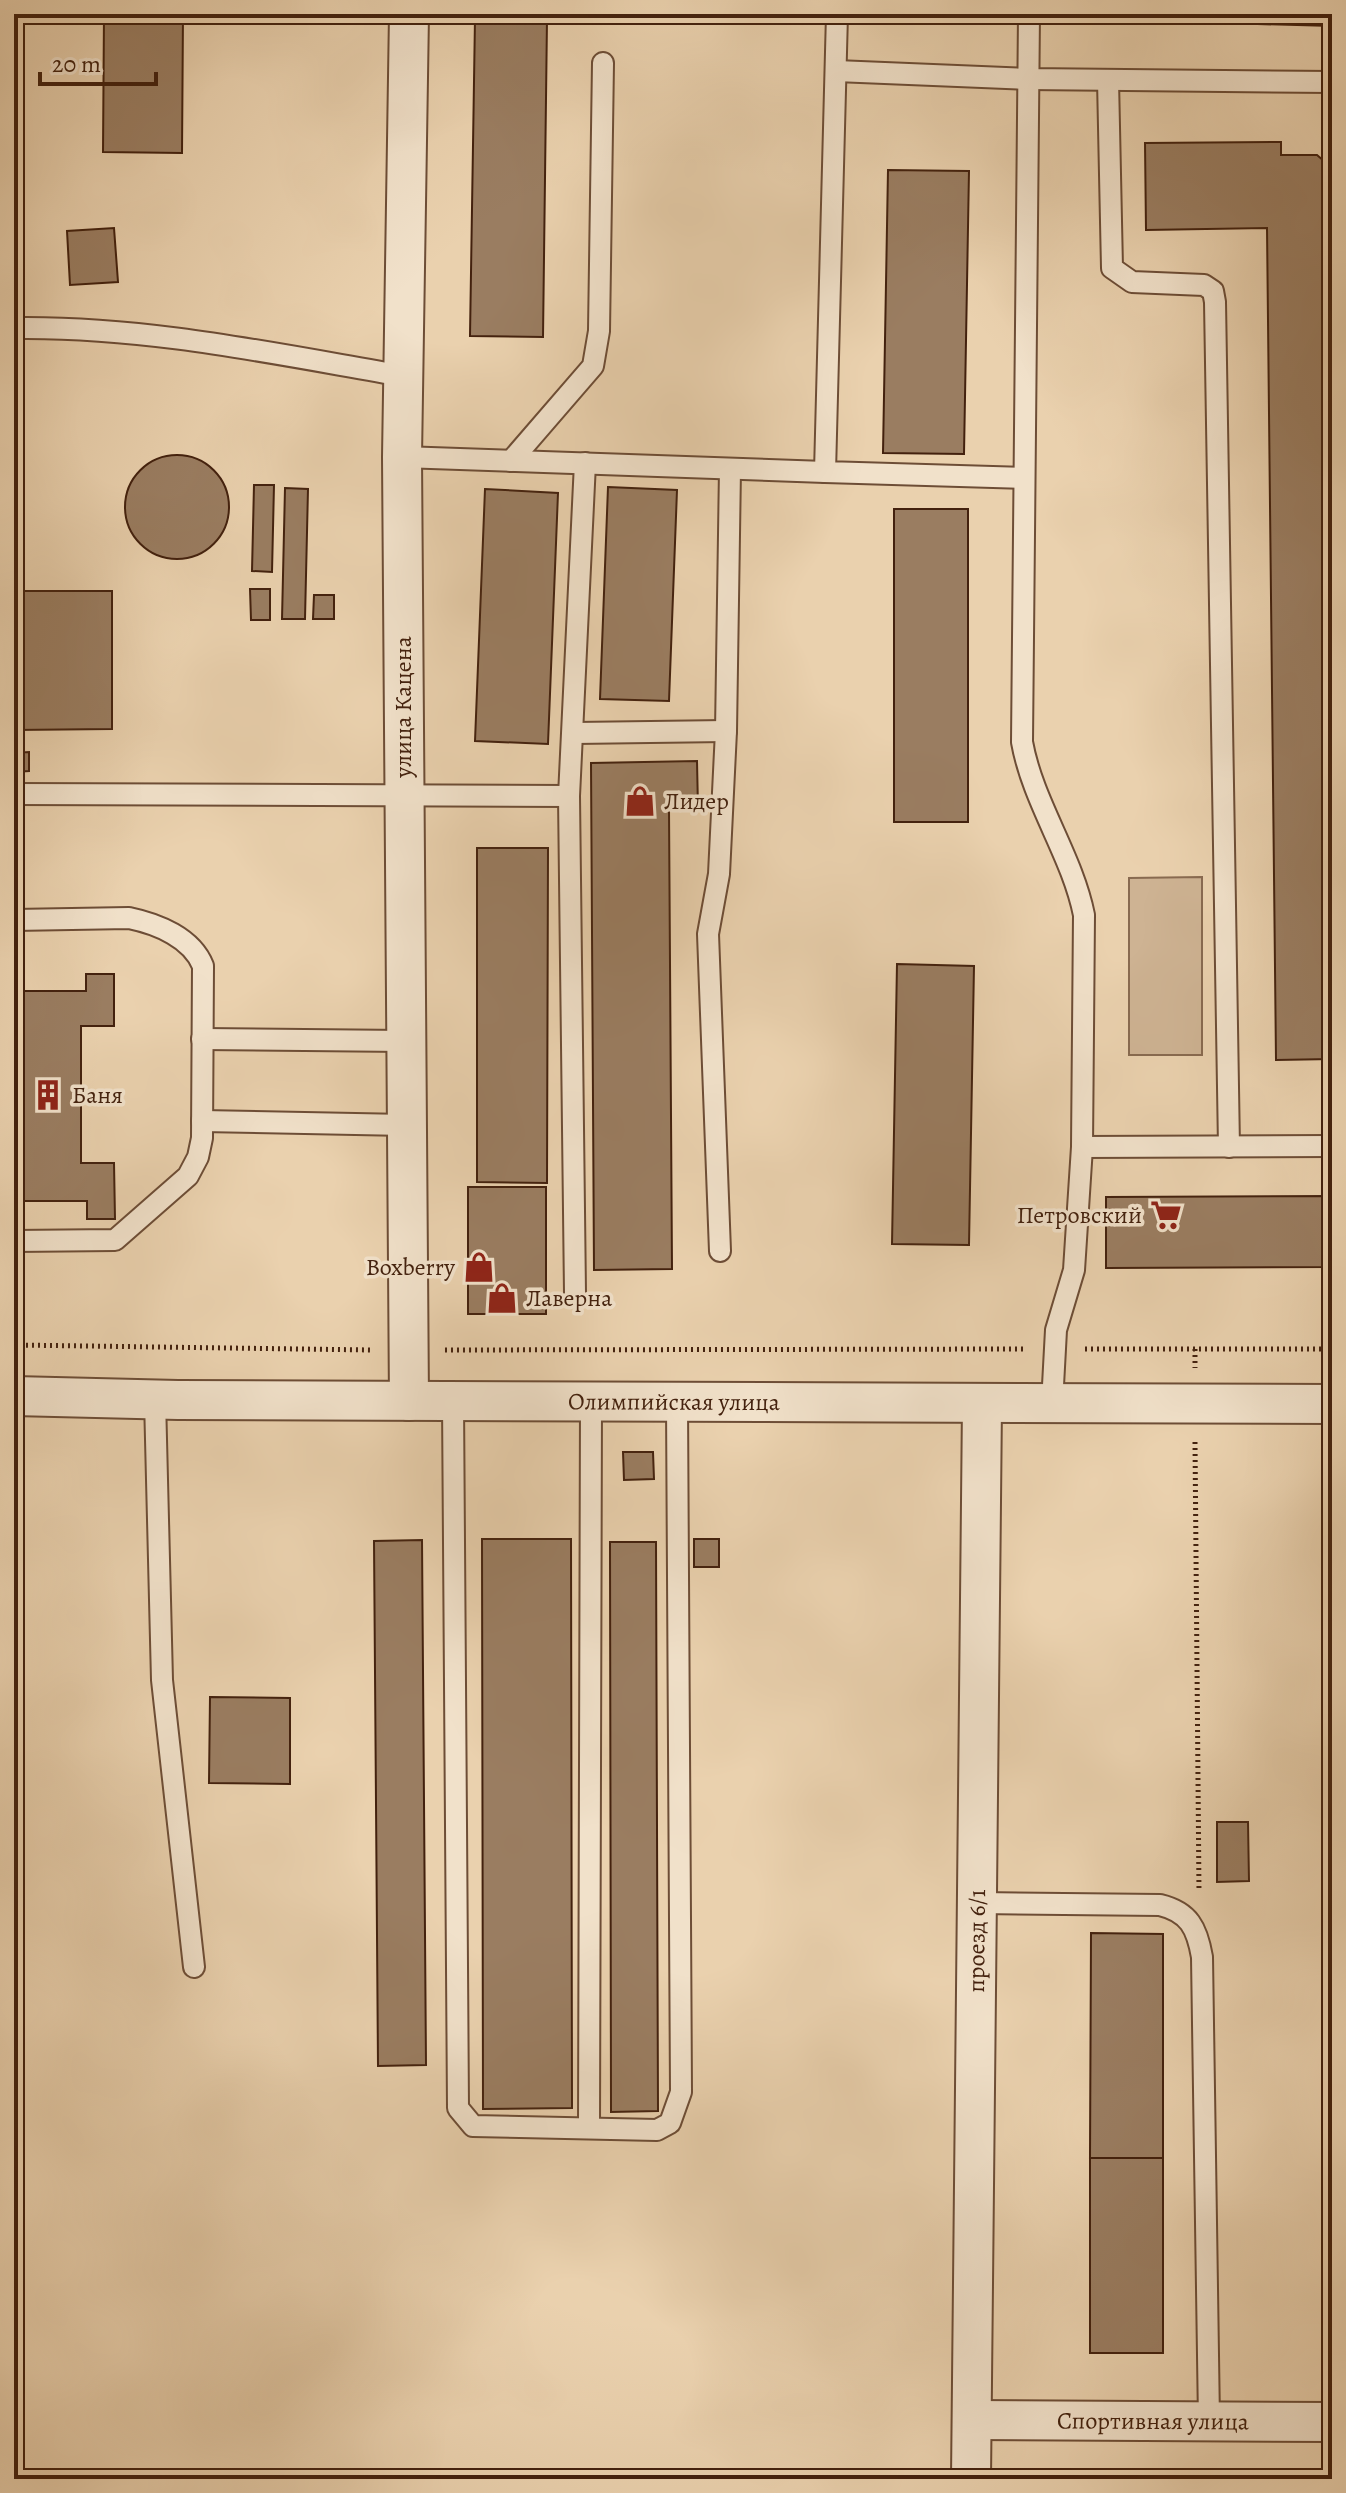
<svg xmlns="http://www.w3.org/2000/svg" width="1346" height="2493" font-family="Alegreya,serif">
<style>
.green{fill:#ceb393;stroke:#886a50;stroke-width:2}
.building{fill:#9a7d61;stroke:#43210e;stroke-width:2}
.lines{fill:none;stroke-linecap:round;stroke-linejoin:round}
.service-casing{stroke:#6d4d36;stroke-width:24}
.minor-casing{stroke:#6d4d36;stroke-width:42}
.path{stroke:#43210e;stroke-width:5;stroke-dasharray:2 4;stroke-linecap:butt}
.service{stroke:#f1e1ca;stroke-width:20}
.minor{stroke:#f1e1ca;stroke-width:38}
.labels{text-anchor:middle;stroke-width:7;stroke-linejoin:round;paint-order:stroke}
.street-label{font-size:24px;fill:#43210e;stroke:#f1e1ca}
.poi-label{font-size:24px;fill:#43210e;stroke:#f1e1ca;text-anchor:start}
</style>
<rect width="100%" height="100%" fill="#ead1ae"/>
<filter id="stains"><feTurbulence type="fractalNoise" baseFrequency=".0025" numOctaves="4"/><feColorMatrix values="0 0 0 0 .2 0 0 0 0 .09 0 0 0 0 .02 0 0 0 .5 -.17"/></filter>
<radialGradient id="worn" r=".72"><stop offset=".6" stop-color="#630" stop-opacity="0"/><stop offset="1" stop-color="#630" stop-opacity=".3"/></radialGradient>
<path class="green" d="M 1202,877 L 1202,1055 L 1129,1055 L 1129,878 Z"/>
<g class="building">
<path d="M 104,14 L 183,14 L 182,153 L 103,152 Z"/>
<rect x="1224" y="14" width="34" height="10"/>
<path d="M 1258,14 L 1332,14 L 1332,26 L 1258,24 Z"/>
<path d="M 475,18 L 547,19 L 543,337 L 470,336 Z"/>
<path d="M 1281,142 L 1281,155 L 1317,155 L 1332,168 L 1332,1059 L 1276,1060 L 1267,228 L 1146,230 L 1145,143 Z"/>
<path d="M 888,170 L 969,171 L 964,454 L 883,453 Z"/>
<path d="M 114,228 L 118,282 L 70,285 L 67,231 Z"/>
<circle cx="177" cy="507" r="52"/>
<path d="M 254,485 L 274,485 L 272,572 L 252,571 Z"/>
<path d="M 608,487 L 677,490 L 669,701 L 600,699 Z"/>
<path d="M 285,488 L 308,489 L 305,619 L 282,619 Z"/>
<path d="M 485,489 L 558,493 L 548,744 L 475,741 Z"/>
<rect x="894" y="509" width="74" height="313"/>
<path d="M 250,589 L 270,589 L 270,620 L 251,620 Z"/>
<path d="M 14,591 L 112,591 L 112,729 L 14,730 Z"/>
<path d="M 314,595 L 334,595 L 334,619 L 313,619 Z"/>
<path d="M 29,752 L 29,771 L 14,772 L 14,753 Z"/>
<path d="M 697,761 L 698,809 L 669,810 L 672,1269 L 594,1270 L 591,763 Z"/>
<path d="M 477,848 L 548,848 L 547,1183 L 477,1182 Z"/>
<path d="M 897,964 L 974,966 L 969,1245 L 892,1244 Z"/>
<path d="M 86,974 L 114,974 L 114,1026 L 81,1026 L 81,1163 L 114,1163 L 115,1219 L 87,1219 L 87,1201 L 14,1201 L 14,991 L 86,991 Z"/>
<rect x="468" y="1187" width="78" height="127"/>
<path d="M 1332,1196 L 1332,1267 L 1106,1268 L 1106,1197 Z"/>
<path d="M 623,1452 L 653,1452 L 654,1479 L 624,1480 Z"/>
<path d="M 482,1539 L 571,1539 L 572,2108 L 483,2109 Z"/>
<rect x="694" y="1539" width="25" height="28"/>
<path d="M 422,1540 L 426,2065 L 378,2066 L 374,1541 Z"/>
<path d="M 610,1542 L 656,1542 L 658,2111 L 611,2112 Z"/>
<path d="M 210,1697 L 290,1698 L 290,1784 L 209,1783 Z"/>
<path d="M 1217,1822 L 1248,1822 L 1249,1881 L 1217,1882 Z"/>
<path d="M 1091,1933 L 1163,1934 L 1163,2158 L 1090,2158 Z"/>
<rect x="1090" y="2158" width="73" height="195"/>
</g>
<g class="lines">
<defs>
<g id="service">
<path d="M 837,14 L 825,472 L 1024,478"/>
<path d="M 1029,14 L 1022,742 C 1033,803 1072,855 1084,915 L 1082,1147 L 1074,1270 L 1056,1330 L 1052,1404"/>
<path d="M 836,71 L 1028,79 L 1332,82"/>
<path d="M 1108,80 L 1112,268 L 1132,282 L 1204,285 L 1213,291 L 1215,302 L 1229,1147"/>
<path d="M 14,328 C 146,326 275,354 404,376"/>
<path d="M 402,457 L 825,472"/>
<path d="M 511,461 L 593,366 L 599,331 L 603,63"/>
<path d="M 575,733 L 726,731"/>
<path d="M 14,794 L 569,796"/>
<path d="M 14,920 L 129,918 C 158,924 192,938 203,966 L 202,1138 L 198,1157 L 188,1176 L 115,1240 L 14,1241"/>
<path d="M 202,1039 L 405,1041"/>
<path d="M 202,1121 L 406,1125"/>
<path d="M 1082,1147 L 1332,1146"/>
<path d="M 720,1251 L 708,934 L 719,874 L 726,731 L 730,469"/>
<path d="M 575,1293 L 569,796 L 585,463"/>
<path d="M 155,1399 L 162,1680 L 194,1967"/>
<path d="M 453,1401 L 458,2108 L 473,2126 L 657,2130 L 670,2123 L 681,2092 L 677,1403"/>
<path d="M 979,1903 L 1160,1905 C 1189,1912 1197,1928 1202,1957 L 1209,2421"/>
<path d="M 589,2128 L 591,1402"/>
</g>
<g id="minor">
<path id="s1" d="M 14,1396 L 178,1400 L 1332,1404"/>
<path d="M 409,1401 L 402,457 L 409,14"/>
<path id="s2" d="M 973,2420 L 1332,2422"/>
<path id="s3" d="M 971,2479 L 982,1404"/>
</g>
</defs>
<use href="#service" class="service-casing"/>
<use href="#minor" class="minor-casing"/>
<g class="path">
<path d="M 14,1345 L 371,1350"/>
<path d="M 1085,1349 L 1332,1349"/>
<path d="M 1195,1349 L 1195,1368"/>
<path d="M 445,1350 L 1027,1349"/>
<path d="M 1195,1442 L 1199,1892"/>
</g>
<use href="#service" class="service"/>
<use href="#minor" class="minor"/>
</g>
<defs>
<symbol id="shop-bare" viewBox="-9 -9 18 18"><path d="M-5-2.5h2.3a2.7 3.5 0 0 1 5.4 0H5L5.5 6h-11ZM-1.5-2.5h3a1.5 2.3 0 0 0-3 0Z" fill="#8f2418" stroke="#f1e1ca" stroke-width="2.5" paint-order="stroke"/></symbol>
<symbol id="building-bare" viewBox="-9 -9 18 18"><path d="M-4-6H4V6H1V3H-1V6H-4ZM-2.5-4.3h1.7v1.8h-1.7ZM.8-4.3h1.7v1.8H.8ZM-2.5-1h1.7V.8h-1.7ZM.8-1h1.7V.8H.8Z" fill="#8f2418" stroke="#f1e1ca" stroke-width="2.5" paint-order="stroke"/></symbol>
<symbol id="supermarket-bare" viewBox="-9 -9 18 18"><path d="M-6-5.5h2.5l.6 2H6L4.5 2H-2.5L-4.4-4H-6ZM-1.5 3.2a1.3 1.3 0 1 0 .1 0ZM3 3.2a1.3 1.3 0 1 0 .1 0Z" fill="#8f2418" stroke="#f1e1ca" stroke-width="2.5" paint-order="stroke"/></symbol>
</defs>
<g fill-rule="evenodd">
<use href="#shop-bare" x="618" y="779" width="44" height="44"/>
<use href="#building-bare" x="26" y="1073" width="44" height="44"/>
<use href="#supermarket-bare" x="1144" y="1193" width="44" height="44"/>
<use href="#shop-bare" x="457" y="1245" width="44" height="44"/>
<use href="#shop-bare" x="480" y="1276" width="44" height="44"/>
</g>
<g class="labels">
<g class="street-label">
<text transform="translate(403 707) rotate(-90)" y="8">улица Кацена</text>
<text dy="8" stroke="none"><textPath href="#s1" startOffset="660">Олимпийская улица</textPath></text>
<text dy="8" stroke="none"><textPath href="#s3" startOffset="538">проезд 6/1</textPath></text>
<text dy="8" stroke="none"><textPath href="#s2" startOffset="180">Спортивная улица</textPath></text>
</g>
<g class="poi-label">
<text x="664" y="809">Лидер</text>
<text x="72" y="1103">Баня</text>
<text x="1142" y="1223" text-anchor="end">Петровский</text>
<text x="455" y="1275" text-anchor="end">Boxberry</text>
<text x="526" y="1306">Лаверна</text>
</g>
</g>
<rect width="1346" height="2493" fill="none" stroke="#ead1ae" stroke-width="48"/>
<rect x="16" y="16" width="1314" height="2461" fill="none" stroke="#43210e" stroke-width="4"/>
<rect x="24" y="24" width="1298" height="2445" fill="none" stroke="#43210e" stroke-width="2"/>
<path d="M40 72v12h116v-12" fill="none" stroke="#43210e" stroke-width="4"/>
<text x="52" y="72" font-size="24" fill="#43210e" stroke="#f1e1ca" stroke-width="6" paint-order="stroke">20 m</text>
<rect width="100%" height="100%" filter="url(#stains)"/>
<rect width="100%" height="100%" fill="url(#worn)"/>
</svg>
